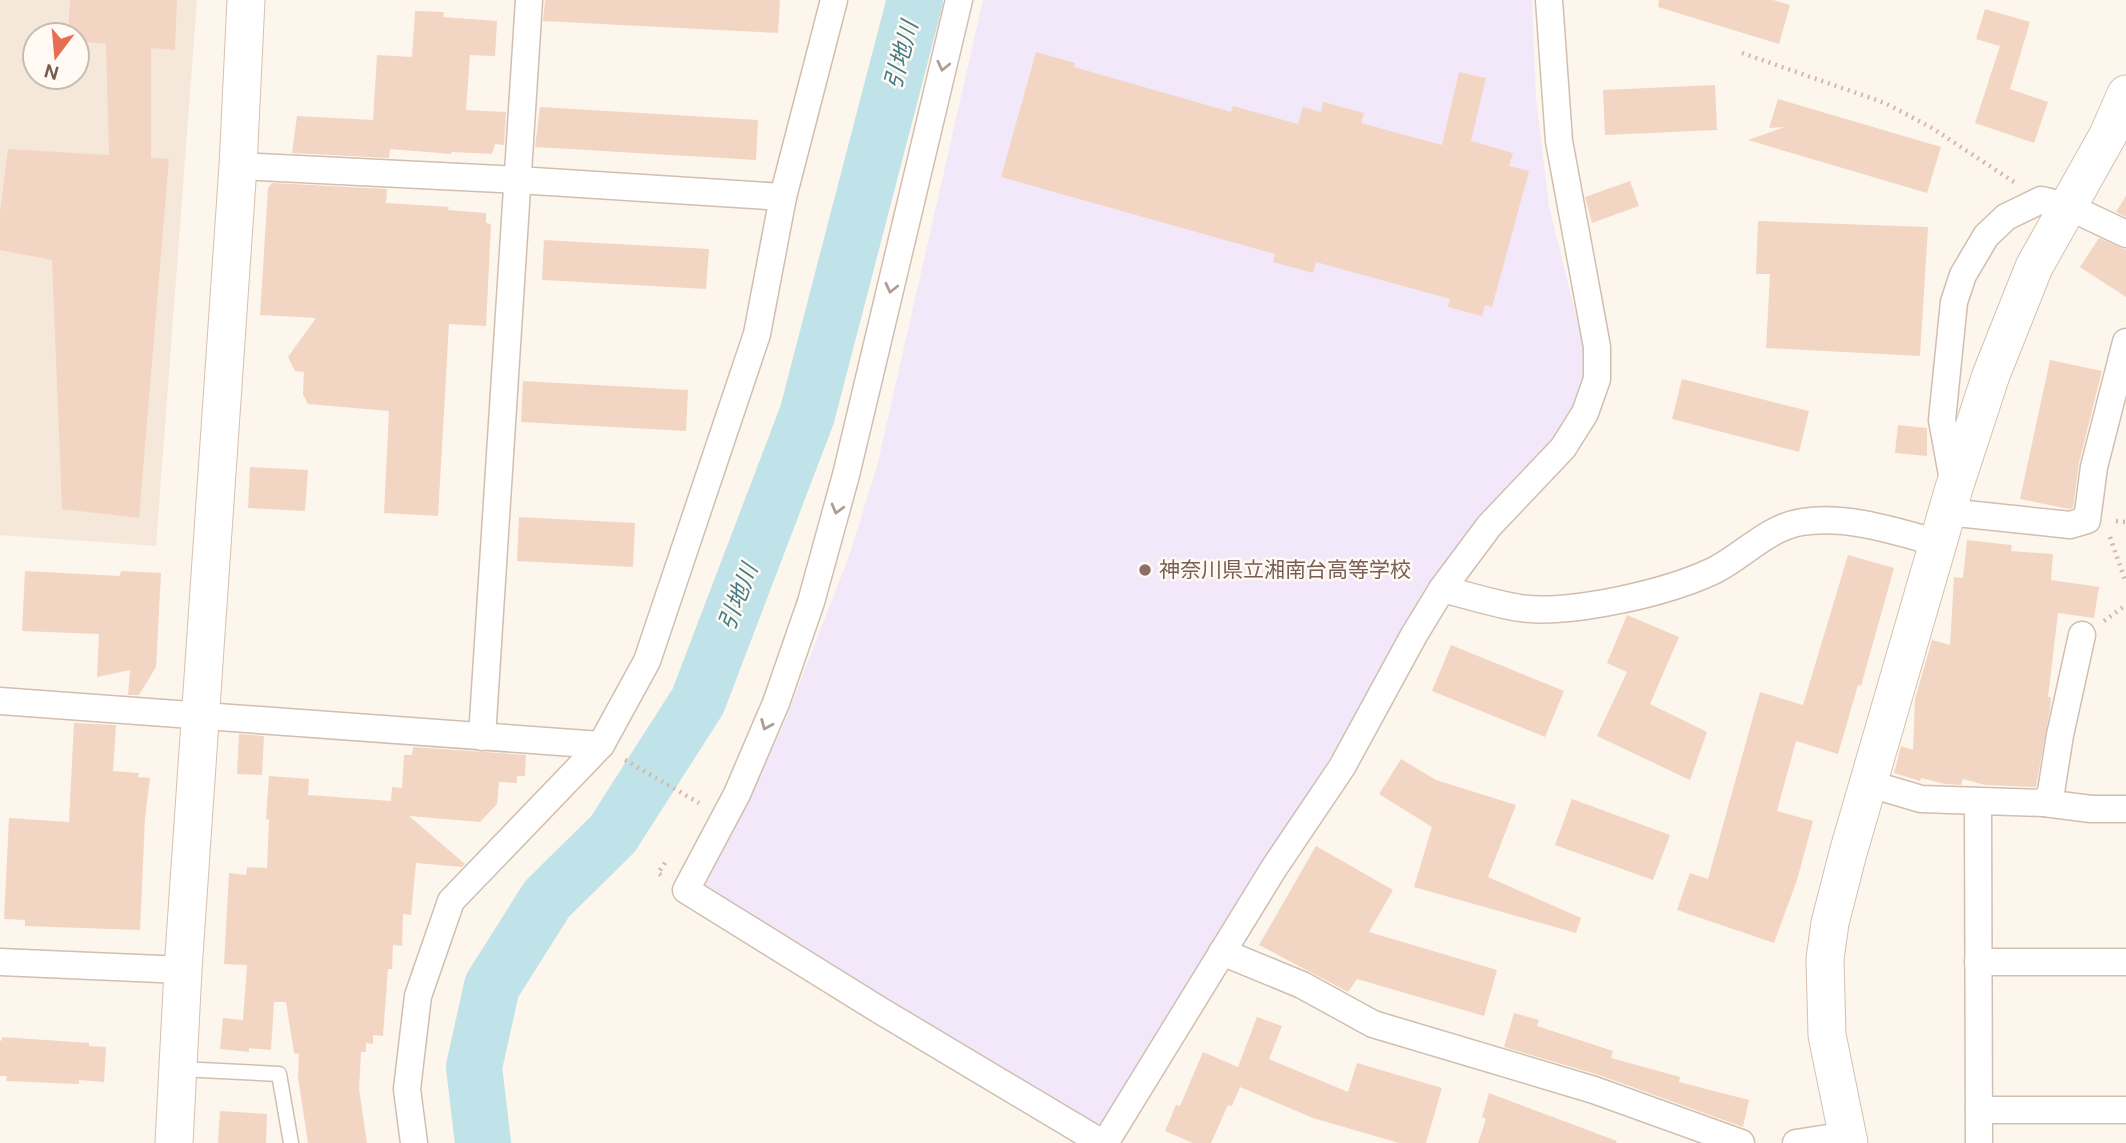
<svg xmlns="http://www.w3.org/2000/svg" width="2126" height="1143" font-family="'DM Sans','Noto Sans JP',sans-serif">
<style>
.residential{fill:#f5e8da;fill-rule:evenodd}
.education{fill:#f3e8fa}
.lines{fill:none;stroke-linecap:round;stroke-linejoin:round}
.river{stroke:#bfe3e8;stroke-width:56}
.building{fill:#f3d5c3}
.lane-casing{stroke:#d1beb0;stroke-width:17}
.street-casing{stroke:#d1beb0;stroke-width:29}
.secondary-casing{stroke:#d6c0b0;stroke-width:39}
.path{stroke:#d9b8a5;stroke-width:4.5;stroke-dasharray:2 5;stroke-linecap:butt}
.lane{stroke:#fff;stroke-width:14}
.street{stroke:#fff;stroke-width:26}
.secondary{stroke:#fff;stroke-width:37}
.oneway{stroke:#af9d94}
.education-dot{fill:#8d6e63;stroke:#fffaf3;stroke-width:2.5}
.labels{text-anchor:middle;stroke-width:5;stroke-linejoin:round;paint-order:stroke}
.education-label{font-size:21px;fill:#785e54;stroke:#fffaf3;text-anchor:start}
.water-label{font-size:23px;font-style:italic;fill:#437c86;stroke:#fffaf3}
</style>
<rect width="100%" height="100%" fill="#fdf6ec"/>
<path class="residential" d="M 0,0 L 197,0 L 156,546 L 0,535 ZM 35,35 L 77,35 L 77,77 L 35,77 Z"/>
<path class="education" d="M 983,0 L 1532,0 L 1536,98 L 1549,206 L 1582,341 L 1586,376 L 1581,409 L 1407,633 L 1213,947 L 1106,1128 L 1086,1124 L 702,892 L 703,877 L 747,802 L 783,726 L 849,556 L 877,466 Z"/>
<g class="lines">
<path class="river" d="M 483,1143 L 474,1067 L 492,986 L 547,899 L 613,834 L 698,701 L 807,415 L 915,0"/>
</g>
<g class="building">
<path d="M 70,0 L 177,0 L 175,50 L 151,48 L 151,158 L 169,159 L 139,518 L 62,509 L 52,260 L 0,250 L 0,213 L 8,149 L 109,155 L 106,44 L 77,41 L 77,35 L 68,35 Z"/>
<path d="M 545,0 L 780,0 L 778,33 L 543,21 Z"/>
<path d="M 1659,0 L 1773,0 L 1790,5 L 1779,44 L 1658,7 Z"/>
<path d="M 1985,9 L 2030,22 L 2010,89 L 2048,102 L 2034,143 L 1975,123 L 2000,46 L 1976,39 Z"/>
<path d="M 415,11 L 444,12 L 443,17 L 497,21 L 495,56 L 470,55 L 466,110 L 506,112 L 504,145 L 495,144 L 492,154 L 452,152 L 451,154 L 390,149 L 389,158 L 292,153 L 297,116 L 373,120 L 377,55 L 412,57 Z"/>
<path d="M 1036,52 L 1075,63 L 1074,67 L 1231,112 L 1233,106 L 1298,124 L 1303,107 L 1321,112 L 1323,102 L 1364,113 L 1361,123 L 1442,145 L 1459,72 L 1486,78 L 1471,141 L 1513,153 L 1509,166 L 1529,171 L 1492,307 L 1485,305 L 1482,316 L 1448,307 L 1450,299 L 1316,262 L 1313,273 L 1273,262 L 1275,254 L 1001,177 Z"/>
<path d="M 1715,85 L 1717,130 L 1605,135 L 1603,90 Z"/>
<path d="M 1778,99 L 1941,147 L 1927,193 L 1748,140 L 1785,127 L 1769,128 Z"/>
<path d="M 540,107 L 758,120 L 756,160 L 535,147 Z"/>
<path d="M 1630,181 L 1639,206 L 1592,223 L 1585,197 Z"/>
<path d="M 272,183 L 387,189 L 386,203 L 449,207 L 448,210 L 486,213 L 486,223 L 491,224 L 486,326 L 449,324 L 438,516 L 384,513 L 389,411 L 308,404 L 303,394 L 304,372 L 295,371 L 288,357 L 316,318 L 260,315 L 268,188 Z"/>
<path d="M 2126,196 L 2126,217 L 2116,212 Z"/>
<path d="M 1758,221 L 1928,227 L 1920,356 L 1766,348 L 1770,274 L 1756,274 Z"/>
<path d="M 2099,238 L 2126,250 L 2126,297 L 2080,267 Z"/>
<path d="M 544,240 L 709,249 L 706,289 L 542,280 Z"/>
<path d="M 2050,360 L 2102,371 L 2079,463 L 2073,508 L 2069,509 L 2020,499 Z"/>
<path d="M 1682,379 L 1809,411 L 1799,452 L 1672,419 Z"/>
<path d="M 523,381 L 688,390 L 686,431 L 521,422 Z"/>
<path d="M 1898,425 L 1927,428 L 1927,456 L 1895,453 Z"/>
<path d="M 250,467 L 308,470 L 305,511 L 248,508 Z"/>
<path d="M 519,517 L 635,523 L 633,567 L 517,561 Z"/>
<path d="M 1967,540 L 2012,545 L 2011,551 L 2053,554 L 2051,580 L 2099,587 L 2094,618 L 2058,613 L 2048,697 L 2051,697 L 2050,709 L 2036,787 L 1985,785 L 1963,779 L 1961,785 L 1945,784 L 1921,778 L 1920,781 L 1894,773 L 1901,746 L 1913,750 L 1915,699 L 1932,640 L 1950,645 L 1954,577 L 1963,578 Z"/>
<path d="M 1848,555 L 1894,568 L 1861,686 L 1858,685 L 1838,754 L 1796,741 L 1777,811 L 1813,821 L 1797,880 L 1774,943 L 1677,910 L 1690,873 L 1708,879 L 1760,692 L 1803,705 Z"/>
<path d="M 25,571 L 120,576 L 121,571 L 161,573 L 156,667 L 139,695 L 128,695 L 130,670 L 97,677 L 99,634 L 22,631 Z"/>
<path d="M 1627,615 L 1679,637 L 1650,704 L 1707,732 L 1690,780 L 1597,736 L 1627,672 L 1607,663 Z"/>
<path d="M 1451,645 L 1564,691 L 1545,737 L 1432,691 Z"/>
<path d="M 74,723 L 116,725 L 113,771 L 139,773 L 138,777 L 150,778 L 145,818 L 140,930 L 25,926 L 25,920 L 4,919 L 9,818 L 69,822 Z"/>
<path d="M 239,734 L 264,736 L 262,775 L 237,774 Z"/>
<path d="M 413,747 L 526,755 L 525,776 L 517,776 L 517,783 L 499,782 L 497,804 L 480,822 L 409,816 L 465,864 L 462,867 L 416,863 L 411,915 L 403,914 L 402,946 L 393,945 L 392,969 L 388,969 L 383,1036 L 373,1035 L 373,1044 L 366,1043 L 366,1052 L 361,1052 L 359,1089 L 367,1143 L 308,1143 L 298,1077 L 299,1054 L 294,1053 L 286,1002 L 274,1002 L 271,1050 L 249,1048 L 249,1052 L 220,1049 L 223,1018 L 243,1020 L 247,965 L 224,964 L 229,873 L 246,875 L 247,867 L 267,868 L 269,820 L 266,819 L 269,776 L 309,779 L 308,795 L 391,801 L 392,787 L 402,788 L 404,755 L 412,755 Z"/>
<path d="M 1401,759 L 1436,780 L 1516,805 L 1488,877 L 1581,918 L 1576,933 L 1414,887 L 1432,827 L 1379,794 Z"/>
<path d="M 1572,799 L 1670,835 L 1653,880 L 1555,845 Z"/>
<path d="M 1316,846 L 1393,890 L 1369,932 L 1497,970 L 1484,1016 L 1357,979 L 1348,992 L 1259,945 Z"/>
<path d="M 1514,1013 L 1539,1020 L 1537,1026 L 1613,1051 L 1611,1058 L 1680,1077 L 1679,1082 L 1749,1100 L 1743,1127 L 1599,1075 L 1504,1047 Z"/>
<path d="M 1257,1017 L 1282,1026 L 1269,1059 L 1348,1092 L 1357,1063 L 1442,1088 L 1426,1143 L 1399,1143 L 1313,1118 L 1240,1087 L 1232,1106 L 1228,1105 L 1211,1143 L 1193,1143 L 1165,1131 L 1176,1105 L 1180,1106 L 1203,1052 L 1238,1067 Z"/>
<path d="M 2,1037 L 89,1043 L 89,1046 L 106,1047 L 104,1082 L 79,1080 L 79,1084 L 6,1081 L 7,1076 L 0,1076 L 0,1040 L 2,1041 Z"/>
<path d="M 1489,1093 L 1617,1141 L 1616,1143 L 1478,1143 L 1486,1119 L 1482,1117 Z"/>
<path d="M 220,1111 L 267,1114 L 266,1143 L 218,1143 Z"/>
</g>
<g class="lines">
<defs>
<path id="lane" d="M 180,1069 L 279,1074 L 291,1143"/>
<g id="street">
<path d="M 959,0 L 846,475 L 811,602 L 776,703 L 737,794 L 686,890 L 881,1011 L 1102,1143"/>
<path d="M 238,166 L 518,180 L 783,197"/>
<path d="M 1954,486 L 1942,420 L 1954,302 L 1963,275 L 1986,236 L 2006,217 L 2041,200 L 2067,206 L 2126,234"/>
<path d="M 1947,512 L 2070,525 L 2087,520 L 2094,467 L 2126,342"/>
<path d="M 1442,589 C 1467,595 1494,604 1520,608 C 1571,615 1666,593 1713,571 C 1742,557 1768,527 1802,522 C 1847,515 1895,531 1938,543"/>
<path d="M 0,701 L 601,745"/>
<path d="M 482,737 L 529,0"/>
<path d="M 1867,783 L 1921,799 L 2044,803 L 2051,792 L 2060,735 L 2082,635"/>
<path d="M 1978,802 L 1979,1143"/>
<path d="M 2044,803 L 2091,809 L 2126,809"/>
<path d="M 1222,952 L 1302,985 L 1373,1024 L 1594,1090 L 1741,1143"/>
<path d="M 0,962 L 183,970"/>
<path d="M 1978,962 L 2126,962"/>
<path d="M 1979,1110 L 2126,1110"/>
<path d="M 414,1143 L 407,1089 L 418,996 L 451,901 L 601,745 L 647,661 L 757,334 L 783,197 L 834,0"/>
<path d="M 1105,1143 L 1274,868 L 1342,767 L 1414,635 L 1442,589 L 1489,526 L 1563,448 L 1585,413 L 1597,379 L 1597,347 L 1559,141 L 1549,0"/>
<path d="M 1796,1143 L 1847,1135"/>
</g>
<g id="secondary">
<path d="M 174,1143 L 183,970 L 238,166 L 246,0"/>
<path d="M 1849,1143 L 1827,1035 L 1825,959 L 1830,923 L 1848,853 L 1954,488 L 1991,375 L 2034,267 L 2108,135 L 2126,94"/>
</g>
</defs>
<use href="#lane" class="lane-casing"/>
<use href="#street" class="street-casing"/>
<use href="#secondary" class="secondary-casing"/>
<g class="path">
<path d="M 1742,53 L 1885,103 L 1932,128 L 2014,182"/>
<path d="M 2116,521 L 2126,522"/>
<path d="M 2110,537 L 2126,583"/>
<path d="M 2104,621 L 2126,605"/>
<path d="M 625,760 L 699,803"/>
<path d="M 661,875 L 658,873 L 667,860"/>
</g>
<use href="#lane" class="lane"/>
<use href="#street" class="street"/>
<use href="#secondary" class="secondary"/>
</g>
<defs><path id="oneway-chevron" d="M-2-3.5L2.5 0L-2 3.5" fill="none" stroke-width="1.6" stroke-linecap="round" stroke-linejoin="round" transform="scale(1.75)"/></defs>
<g class="oneway">
<use href="#oneway-chevron" transform="translate(943 66) rotate(103)"/>
<use href="#oneway-chevron" transform="translate(891 288) rotate(103)"/>
<use href="#oneway-chevron" transform="translate(837 509) rotate(105)"/>
<use href="#oneway-chevron" transform="translate(766 725) rotate(113)"/>
</g>
<circle class="education-dot" cx="1145" cy="570" r="7"/>
<g class="labels">
<g class="education-label">
<text x="1159" y="577">神奈川県立湘南台高等学校</text>
</g>
<g class="water-label">
<text transform="translate(901 55) rotate(-75)" y="8">引地川</text>
<text transform="translate(738 597) rotate(-69)" y="8">引地川</text>
</g>
</g>
<g transform="translate(56 56) rotate(196)"><circle r="33" fill="#fffaf3" stroke="#cabbb1" stroke-width="2"/>
<path d="M0-5L12 26L0 18L-12 26Z" fill="#e76f51"/>
<text y="-10" font-size="19" font-weight="bold" text-anchor="middle" fill="#7a5c4d">N</text>
</g>
</svg>
